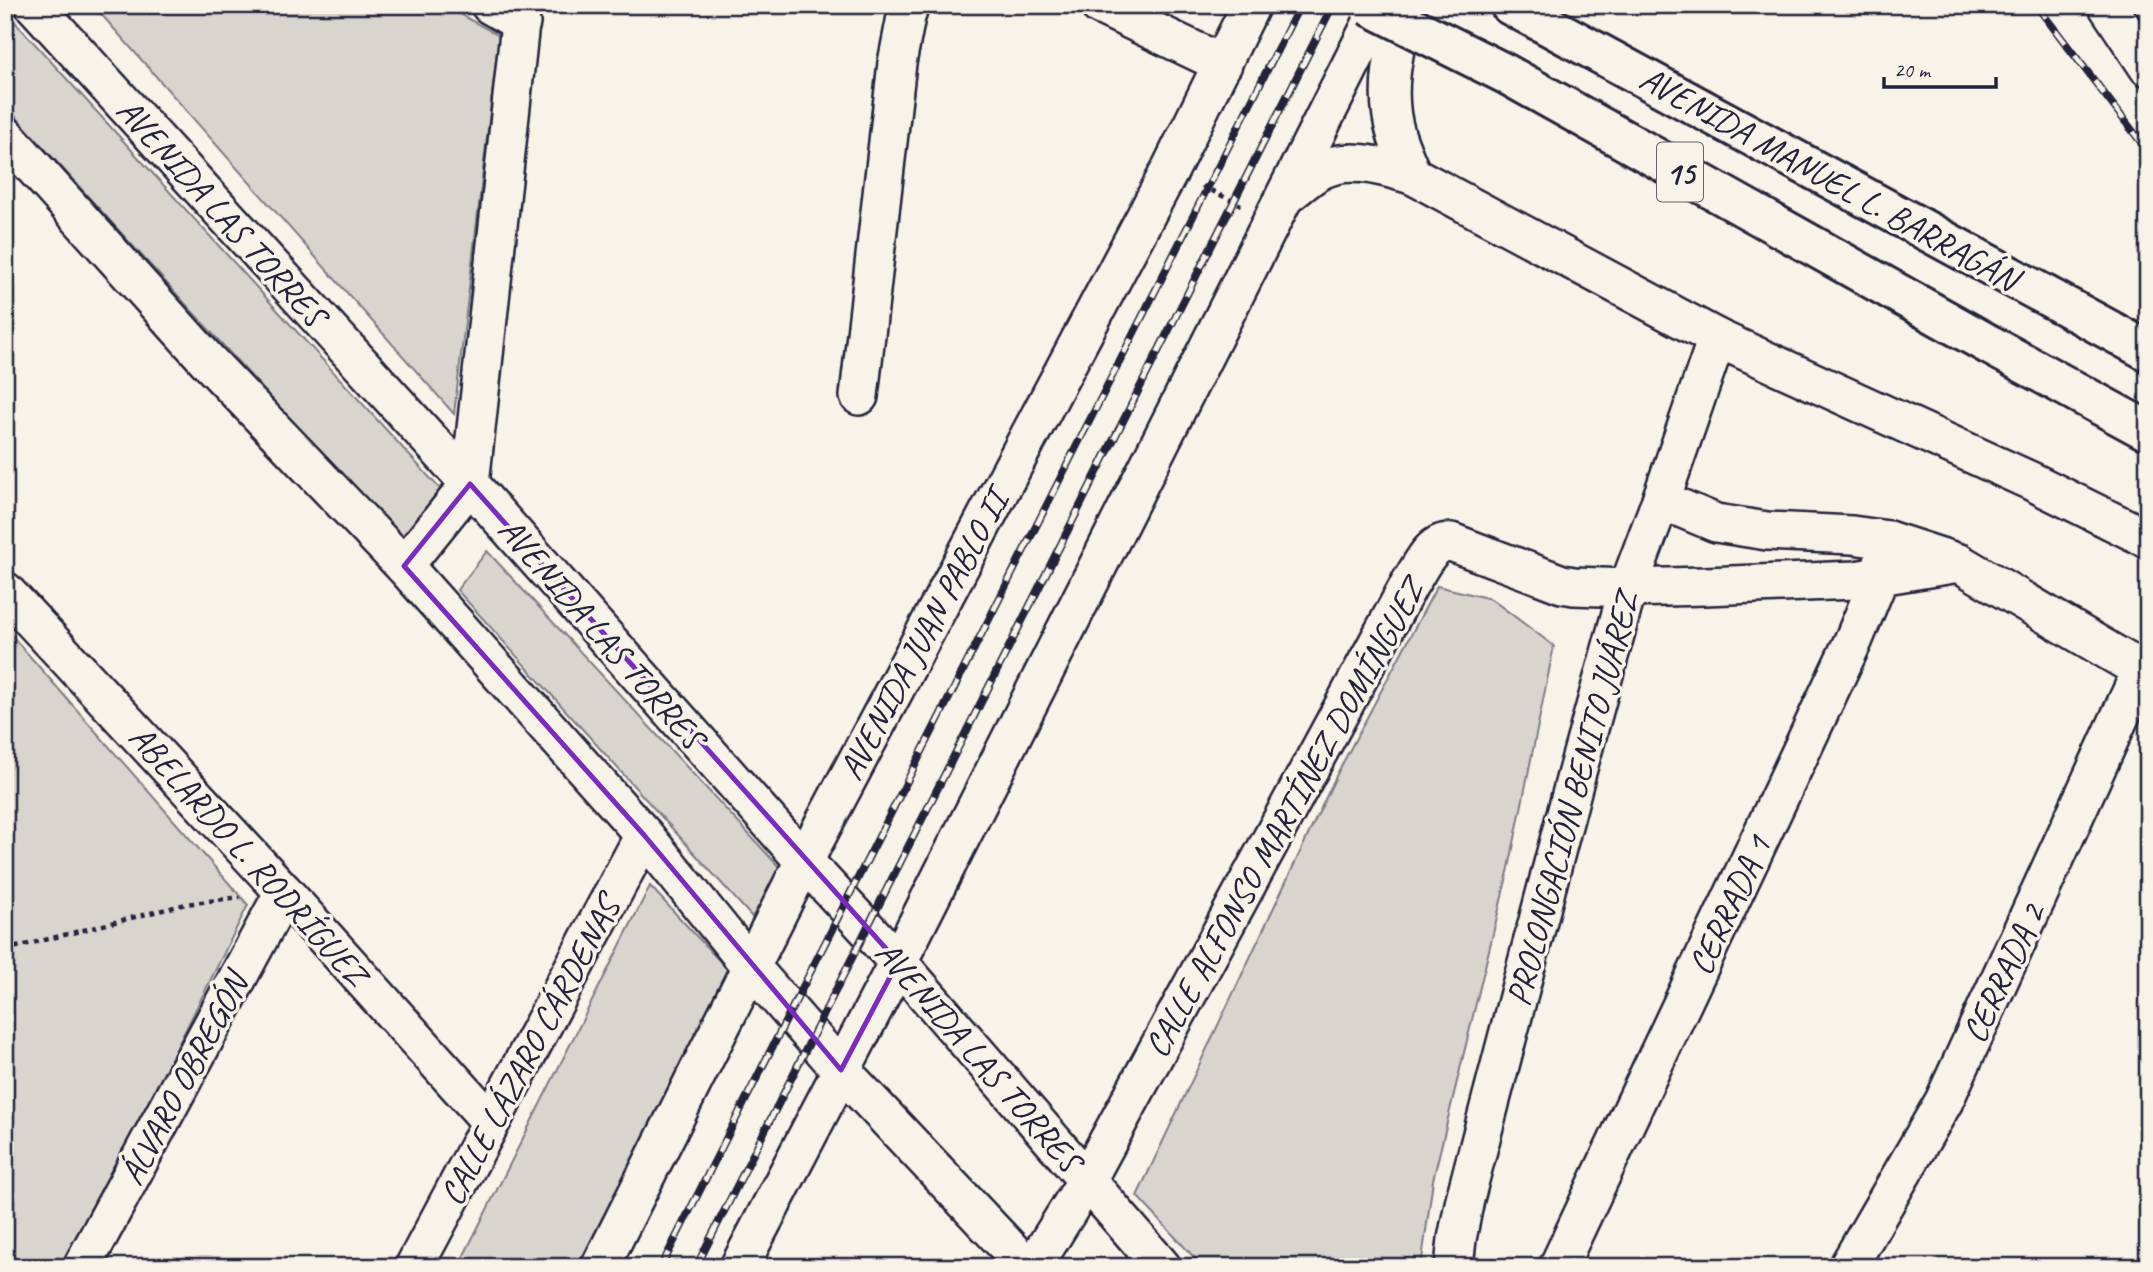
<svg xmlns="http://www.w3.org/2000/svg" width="2153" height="1272" font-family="Caveat,sans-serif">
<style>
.green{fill:#d8d5cf;stroke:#7d7c85;stroke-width:2}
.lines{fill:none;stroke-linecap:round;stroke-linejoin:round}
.minor-casing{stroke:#22223b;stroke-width:42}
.highway-casing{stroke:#22223b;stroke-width:44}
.path{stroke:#22223b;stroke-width:4.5;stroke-dasharray:5 5;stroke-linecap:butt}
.minor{stroke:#f7f3e8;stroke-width:37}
.highway{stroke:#f7f3e8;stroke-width:38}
.rail-casing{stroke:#22223b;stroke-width:8}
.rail{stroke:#f7f3e8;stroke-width:5;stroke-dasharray:16;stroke-linecap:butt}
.highway-bridge-casing{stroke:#22223b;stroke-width:44;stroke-linecap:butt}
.highway-bridge{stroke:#f7f3e8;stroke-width:38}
.marked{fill:none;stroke:#7b2cbf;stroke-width:5;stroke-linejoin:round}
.labels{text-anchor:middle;stroke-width:7;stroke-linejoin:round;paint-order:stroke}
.shield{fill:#f7f3e8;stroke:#62616f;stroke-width:2}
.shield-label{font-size:33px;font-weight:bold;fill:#22223b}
.street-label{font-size:35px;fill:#22223b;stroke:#f7f3e8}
</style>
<rect width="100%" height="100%" fill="#f7f3e8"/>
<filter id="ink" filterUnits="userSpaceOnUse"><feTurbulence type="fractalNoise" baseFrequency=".0143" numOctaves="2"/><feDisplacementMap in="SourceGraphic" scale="14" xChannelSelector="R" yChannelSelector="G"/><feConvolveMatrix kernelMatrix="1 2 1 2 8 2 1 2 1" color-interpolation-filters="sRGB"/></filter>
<g filter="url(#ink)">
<g class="green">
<path d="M 93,5 L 444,5 L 499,36 L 454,414 Z"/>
<path d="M 5,11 L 441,490 L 400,540 L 5,105 Z"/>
<path d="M 487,551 L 781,869 L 752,917 L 457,590 Z"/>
<path d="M 1437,586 L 1491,599 L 1554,646 L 1509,868 L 1433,1180 L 1421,1267 L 1203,1267 L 1137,1196 L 1338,772 Z"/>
<path d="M 5,628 L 248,905 L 67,1267 L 5,1267 Z"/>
<path d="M 650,886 L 739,982 L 591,1267 L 458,1267 Z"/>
</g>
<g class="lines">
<defs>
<g id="minor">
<path d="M 34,5 L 470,484 L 804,861 L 898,962 L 1162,1267"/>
<path d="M 490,5 L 521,23"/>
<path d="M 1099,5 L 1223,64"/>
<path d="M 1407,5 C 1394,46 1383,92 1396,134 C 1400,148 1407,162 1412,175"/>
<path d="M 2107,5 L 2148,67"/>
<path d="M 5,135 L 207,360 L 404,566 L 644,835 L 751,967 L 841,1070 L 1027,1267"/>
<path d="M 1288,194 C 1298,187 1308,177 1319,171 C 1347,155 1384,167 1412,175 L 1717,338 L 2031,481 L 2148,539"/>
<path d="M 859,396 L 897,63 L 906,17 L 910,5"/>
<path d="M 1661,500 L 1716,523 L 1767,531 L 1852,535 L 1888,540 L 1959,563 L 2148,674"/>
<path d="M 404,566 L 470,484 L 522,5"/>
<path d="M 5,591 L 284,892 L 490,1121"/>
<path d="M 82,1267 L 284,892"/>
<path d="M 414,1267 L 644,835"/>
<path d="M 600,1267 L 804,861 L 1170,170 L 1251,5"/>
<path d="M 739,1267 L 898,962 L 1381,5"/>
<path d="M 1033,1267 L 1087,1180 L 1410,583 C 1421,567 1430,541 1451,542 L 1562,584 L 1574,586 L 1628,588 L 1705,586 L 1855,580 L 1959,563"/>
<path d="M 1454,1267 L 1457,1239 L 1465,1199 L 1577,772 L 1628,588 L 1661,500 L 1717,338"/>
<path d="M 1558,1267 L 1854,639 L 1880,576 L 1888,540"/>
<path d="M 1848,1267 L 1944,1101 L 2141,671"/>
</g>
<g id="highway">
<path d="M 1510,5 L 2148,351"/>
<path d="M 1990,345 L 2148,431"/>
</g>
</defs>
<use href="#minor" class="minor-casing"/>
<use href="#highway" class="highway-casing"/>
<g class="path">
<path d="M 1202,186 L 1241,205"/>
<path d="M 5,950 L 186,904 L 240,897"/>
</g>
<use href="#minor" class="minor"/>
<use href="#highway" class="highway"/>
<defs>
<g id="rail">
<path d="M 2036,5 L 2148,151"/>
<path d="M 661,1267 L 1300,5"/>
<path d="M 696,1267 L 1333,5"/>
</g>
</defs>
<use href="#rail" class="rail-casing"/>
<use href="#rail" class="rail"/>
<defs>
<path id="highway-bridge" d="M 1368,5 L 1506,74 L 1990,345"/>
</defs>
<use href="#highway-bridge" class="highway-bridge-casing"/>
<use href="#highway-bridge" class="highway-bridge"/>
</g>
</g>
<path class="marked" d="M 470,484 L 898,962 L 841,1070 L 644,835 L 404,566 Z"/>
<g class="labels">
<rect class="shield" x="1657" y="142.5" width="46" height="59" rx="5"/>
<g class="shield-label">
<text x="1680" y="184">15</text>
</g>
<g class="street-label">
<text transform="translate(1829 178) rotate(29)" y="12">AVENIDA MANUEL L. BARRAGÁN</text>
<text transform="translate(222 212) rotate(48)" y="12">AVENIDA LAS TORRES</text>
<text transform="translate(602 633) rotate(49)" y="12">AVENIDA LAS TORRES</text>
<text transform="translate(923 635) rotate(-62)" y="12">AVENIDA JUAN PABLO II</text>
<text transform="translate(1572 799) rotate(-75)" y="12">PROLONGACIÓN BENITO JUÁREZ</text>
<text transform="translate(1284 818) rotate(-61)" y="12">CALLE ALFONSO MARTÍNEZ DOMÍNGUEZ</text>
<text transform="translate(249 855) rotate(48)" y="12">ABELARDO L. RODRÍGUEZ</text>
<text transform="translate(1729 905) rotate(-65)" y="12">CERRADA 1</text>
<text transform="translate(2003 973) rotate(-65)" y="12">CERRADA 2</text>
<text transform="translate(529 1051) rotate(-62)" y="12">CALLE LÁZARO CÁRDENAS</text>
<text transform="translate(979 1056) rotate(49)" y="12">AVENIDA LAS TORRES</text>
<text transform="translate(183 1079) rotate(-62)" y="12">ÁLVARO OBREGÓN</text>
</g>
</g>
<rect width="2153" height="1272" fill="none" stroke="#f7f3e8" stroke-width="28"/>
<rect x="14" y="14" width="2125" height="1244" fill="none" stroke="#22223b" stroke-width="2.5" filter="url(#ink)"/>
<path d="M1884 77v10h112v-10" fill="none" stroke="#22223b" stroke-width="3.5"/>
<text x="1894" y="77" font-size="21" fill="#22223b" stroke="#f7f3e8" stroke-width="5" paint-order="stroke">20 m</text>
</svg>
